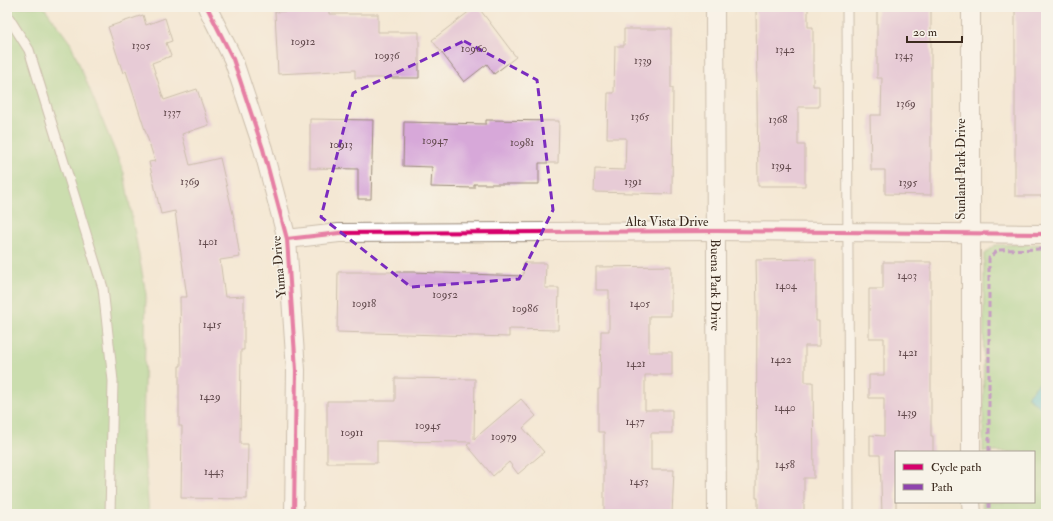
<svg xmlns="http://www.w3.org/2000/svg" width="1053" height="521" font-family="'IM FELL Double Pica',serif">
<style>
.green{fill:#99d082;stroke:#6a7d50}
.water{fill:#59c5d2;stroke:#4a7878}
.building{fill:#d7a8d9}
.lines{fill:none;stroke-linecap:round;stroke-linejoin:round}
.lane-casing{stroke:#988979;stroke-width:11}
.street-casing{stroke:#988979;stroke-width:20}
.lane{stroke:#fff;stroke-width:9}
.street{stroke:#fff;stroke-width:18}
.quiet{stroke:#8e44ad;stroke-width:3;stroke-dasharray:6 3;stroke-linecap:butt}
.cycleway-casing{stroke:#f7f3e8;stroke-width:6}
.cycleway{stroke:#d6006c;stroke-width:4}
.marked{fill:none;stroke:#7b2cbf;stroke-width:3;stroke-dasharray:8 5;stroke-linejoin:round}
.labels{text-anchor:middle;stroke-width:3;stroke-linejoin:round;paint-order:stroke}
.number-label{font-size:11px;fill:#624a4d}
.street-label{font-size:13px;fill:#3b2a1e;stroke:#f7f3e8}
</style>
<rect width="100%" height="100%" fill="#f7f3e8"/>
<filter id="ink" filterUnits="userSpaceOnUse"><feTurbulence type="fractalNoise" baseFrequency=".025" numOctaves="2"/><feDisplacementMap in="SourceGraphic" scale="8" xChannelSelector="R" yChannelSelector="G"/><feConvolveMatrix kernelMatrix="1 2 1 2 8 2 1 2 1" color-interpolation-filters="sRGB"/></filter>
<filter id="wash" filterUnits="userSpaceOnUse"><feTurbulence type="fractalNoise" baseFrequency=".012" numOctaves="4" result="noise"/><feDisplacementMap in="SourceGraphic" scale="16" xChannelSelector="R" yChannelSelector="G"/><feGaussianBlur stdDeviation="0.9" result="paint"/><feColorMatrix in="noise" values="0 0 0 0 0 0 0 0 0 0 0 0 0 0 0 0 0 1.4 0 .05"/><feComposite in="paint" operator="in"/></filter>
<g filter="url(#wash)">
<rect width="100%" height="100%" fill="#f4e8d4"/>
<g class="green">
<path d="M 7,7 L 44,7 L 71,44 L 124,173 L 146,294 L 143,436 L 149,514 L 7,514 Z"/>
<path d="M 1046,244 L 1046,514 L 983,514 L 982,502 L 1034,502 L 1034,452 L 983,452 L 984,255 L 995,245 Z"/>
</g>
<path class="water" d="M 1046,376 L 1046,413 L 1027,396 Z"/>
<g id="blocks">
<g class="building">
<path d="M 475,7 L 478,7 L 516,57 L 494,74 L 487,64 L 464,82 L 432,40 Z"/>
<path d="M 756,7 L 808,7 L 808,27 L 813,27 L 813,86 L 819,86 L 819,107 L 798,107 L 798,145 L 805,145 L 805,186 L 758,186 Z"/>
<path d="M 877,7 L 931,7 L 931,195 L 885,194 L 885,170 L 871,170 L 870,115 L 881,115 L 882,78 L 877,78 Z"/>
<rect x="1015" y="7" width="31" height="189"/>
<path d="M 329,9 L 329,14 L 378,14 L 378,32 L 419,32 L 419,78 L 355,78 L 355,70 L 278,74 L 275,12 Z"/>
<path d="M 143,15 L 146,25 L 165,18 L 172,41 L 166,43 L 171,56 L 152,63 L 164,100 L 197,89 L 209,125 L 182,134 L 190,165 L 220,158 L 234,218 L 240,257 L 220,260 L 225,297 L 244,296 L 244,350 L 241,350 L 240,444 L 248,444 L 247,499 L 181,498 L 182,426 L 179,426 L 179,366 L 181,366 L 180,297 L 187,297 L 175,211 L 161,214 L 149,162 L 155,161 L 126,71 L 123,73 L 108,27 Z"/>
<path d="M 624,29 L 671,29 L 671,88 L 673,88 L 672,194 L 594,192 L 595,169 L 625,170 L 626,138 L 607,138 L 608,93 L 614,93 L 615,46 L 624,46 Z"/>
<path d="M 310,119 L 373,120 L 371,199 L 358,199 L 358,169 L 310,168 Z"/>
<path d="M 486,120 L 559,121 L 558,163 L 539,163 L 539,184 L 474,184 L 474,188 L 431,187 L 432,167 L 403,166 L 404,122 L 486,124 Z"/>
<path d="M 816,259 L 816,321 L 819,321 L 819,346 L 805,346 L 805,382 L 813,382 L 814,478 L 804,478 L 804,514 L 758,514 L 758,498 L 756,498 L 757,311 L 756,260 Z"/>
<path d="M 883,262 L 931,262 L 931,436 L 933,436 L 933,452 L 896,452 L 896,514 L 882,514 L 880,455 L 870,455 L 870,435 L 884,436 L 884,398 L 869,398 L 869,375 L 884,375 L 884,338 L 869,338 L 869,289 L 883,289 Z"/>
<path d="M 524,263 L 546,263 L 545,288 L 559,288 L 558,330 L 509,329 L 509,337 L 337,332 L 338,272 L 413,272 L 523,276 Z"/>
<path d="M 671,266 L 671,316 L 649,316 L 649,352 L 672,352 L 672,375 L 645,375 L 645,410 L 672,410 L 672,433 L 651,433 L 651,470 L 674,470 L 672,514 L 604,514 L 604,432 L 598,432 L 598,389 L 600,389 L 601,331 L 609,331 L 609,290 L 596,290 L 596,267 Z"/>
<path d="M 395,378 L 475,379 L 474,439 L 521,399 L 536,416 L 523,428 L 544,452 L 518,474 L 509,462 L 493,476 L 467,445 L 471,442 L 377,441 L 377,463 L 327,463 L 327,401 L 395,401 Z"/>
</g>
</g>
</g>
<g filter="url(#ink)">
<use href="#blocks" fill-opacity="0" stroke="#988979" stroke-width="1"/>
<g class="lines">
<defs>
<g id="lane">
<path d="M 847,7 L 849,514"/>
<path d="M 7,15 L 29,50 L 103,288 L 113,381 L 110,514"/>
</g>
<g id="street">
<path d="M 207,7 L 233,59 L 263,149 L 287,239 L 296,370 L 294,514"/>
<path id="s1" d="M 715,7 L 717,514"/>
<path d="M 971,7 L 971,452"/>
<path d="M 287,239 L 339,233 L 716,231 L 1046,234"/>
<path d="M 971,502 L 972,514"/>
</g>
</defs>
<use href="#lane" class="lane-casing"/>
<use href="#street" class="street-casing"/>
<use href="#lane" class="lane"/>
<use href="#street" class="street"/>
<g class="quiet">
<path d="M 989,452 L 989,258 L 998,250 L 1046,249"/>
<path d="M 989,502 L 989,514"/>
</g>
<defs>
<g id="cycleway">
<path d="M 207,7 L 233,59 L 263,149 L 287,239 L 296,370 L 294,514"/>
<path d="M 287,239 L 339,233 L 716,231 L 1046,234"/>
</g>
</defs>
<use href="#cycleway" class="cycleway-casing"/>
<use href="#cycleway" class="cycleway"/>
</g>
</g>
<path d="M0 0H1053V521H0ZM 464,41 L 537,80 L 553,210 L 519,279 L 411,287 L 321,217 L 353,93 Z" fill="#f4e8d4" fill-opacity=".55" fill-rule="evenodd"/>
<path class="marked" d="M 464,41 L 537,80 L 553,210 L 519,279 L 411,287 L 321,217 L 353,93 Z"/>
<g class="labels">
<g class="number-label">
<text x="303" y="45">10912</text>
<text x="141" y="49">1305</text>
<text x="474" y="52">10960</text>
<text x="785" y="53">1342</text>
<text x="387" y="59">10936</text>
<text x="904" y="59">1343</text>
<text x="643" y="64">1339</text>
<text x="906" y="107">1369</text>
<text x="172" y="116">1337</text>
<text x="640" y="120">1365</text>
<text x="778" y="123">1368</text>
<text x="435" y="144">10947</text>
<text x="522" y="146">10981</text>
<text x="341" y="148">10913</text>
<text x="781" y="169">1394</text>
<text x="190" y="185">1369</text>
<text x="633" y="185">1391</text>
<text x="908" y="186">1395</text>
<text x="208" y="245">1401</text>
<text x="907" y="279">1403</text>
<text x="786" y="289">1404</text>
<text x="445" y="298">10952</text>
<text x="364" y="307">10918</text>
<text x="640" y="307">1405</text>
<text x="525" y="312">10986</text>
<text x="212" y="328">1415</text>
<text x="908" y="356">1421</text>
<text x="781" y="363">1422</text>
<text x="636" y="367">1421</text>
<text x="210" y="400">1429</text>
<text x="785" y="411">1440</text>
<text x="907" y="416">1439</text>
<text x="635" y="425">1437</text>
<text x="428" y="429">10945</text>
<text x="352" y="436">10911</text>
<text x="504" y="440">10979</text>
<text x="785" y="468">1458</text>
<text x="214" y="475">1443</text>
<text x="639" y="485">1453</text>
</g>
<g class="street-label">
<text transform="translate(960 169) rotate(-90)" y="5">Sunland Park Drive</text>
<text x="667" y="226">Alta Vista Drive</text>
<text transform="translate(278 267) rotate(-95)" y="5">Yuma Drive</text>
<text dy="5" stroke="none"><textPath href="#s1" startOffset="278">Buena Park Drive</textPath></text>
</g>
</g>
<rect width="1053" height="521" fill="none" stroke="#f7f3e8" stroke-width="24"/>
<rect x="895" y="451" width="140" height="52" fill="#f7f3e8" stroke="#aca397"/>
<rect x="903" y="464" width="20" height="6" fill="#d6006c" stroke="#aca397"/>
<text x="931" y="471" font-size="12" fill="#3b2a1e">Cycle path</text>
<rect x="903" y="484" width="20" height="6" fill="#8e44ad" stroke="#aca397"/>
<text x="931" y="491" font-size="12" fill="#3b2a1e">Path</text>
<path d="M907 36v6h55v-6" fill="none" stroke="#3b2a1e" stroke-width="2"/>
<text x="913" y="36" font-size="12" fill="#3b2a1e" stroke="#f7f3e8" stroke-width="3" paint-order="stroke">20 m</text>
</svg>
